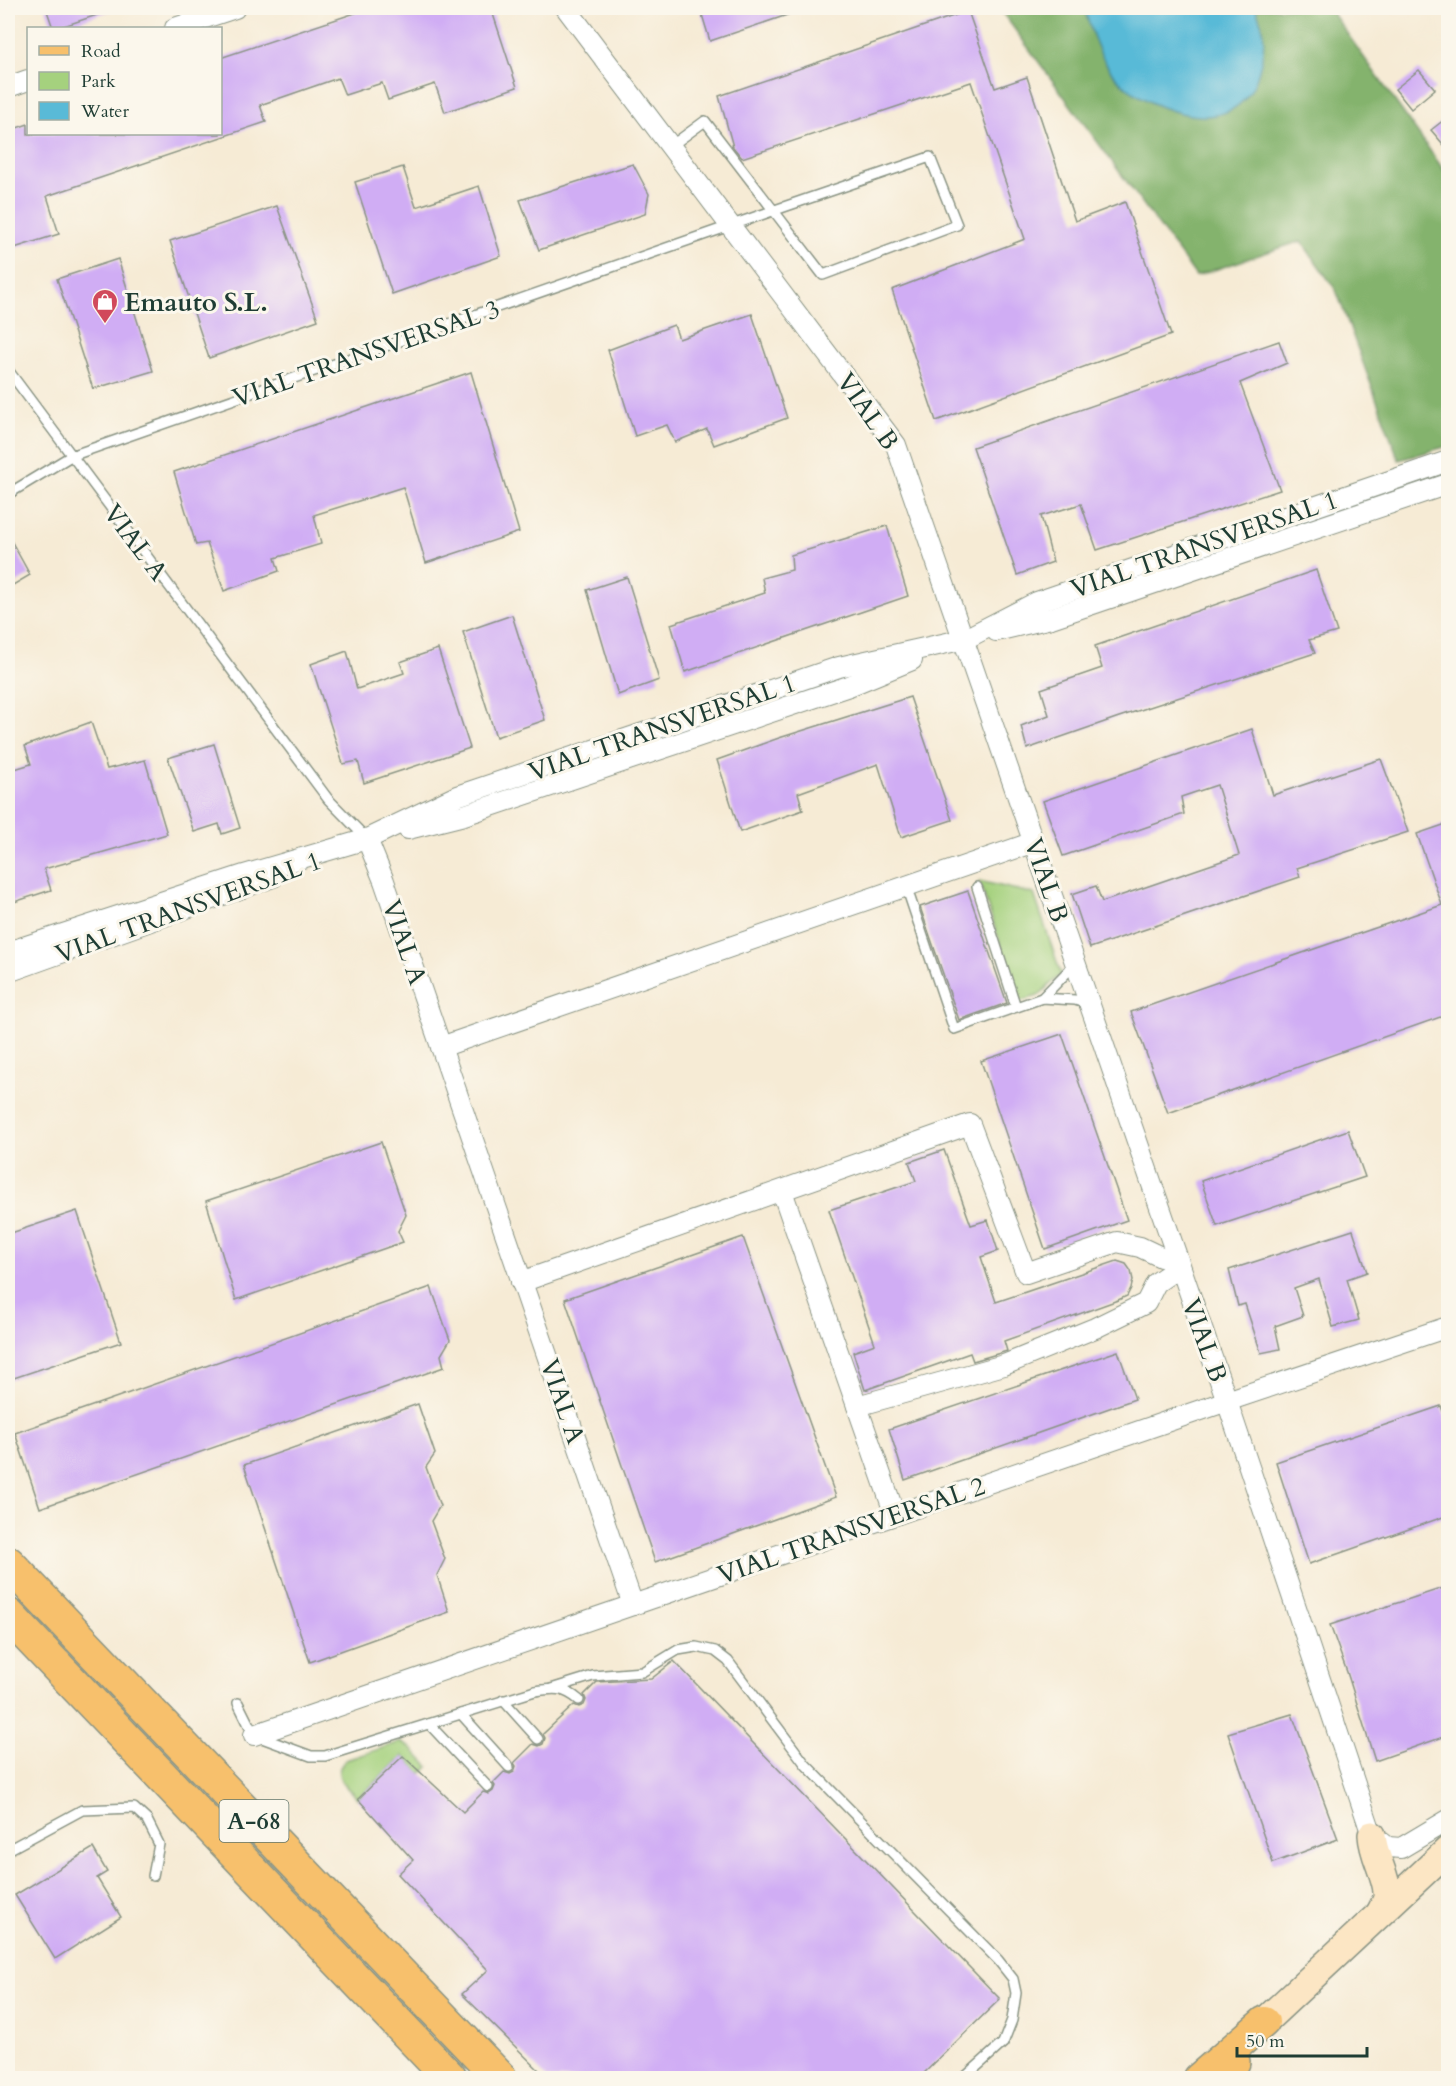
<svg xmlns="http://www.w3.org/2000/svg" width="1456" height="2086" font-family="Cardo,serif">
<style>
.green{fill:#a5d17e;stroke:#628759;stroke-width:1.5}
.forest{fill:#84b36d;stroke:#527850;stroke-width:1.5}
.water{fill:#59bad7;stroke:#3c7c86;stroke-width:1.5}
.building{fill:#d0adf4}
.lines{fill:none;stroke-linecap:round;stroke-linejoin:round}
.lane-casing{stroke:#8a9484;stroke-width:12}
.street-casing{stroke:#8a9484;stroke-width:22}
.secondary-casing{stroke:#8a9484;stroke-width:30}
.primary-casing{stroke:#8a9484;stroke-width:33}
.highway-casing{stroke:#8a9484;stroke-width:36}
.lane{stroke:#fff;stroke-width:9}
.street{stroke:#fff;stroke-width:20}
.secondary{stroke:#fce6c4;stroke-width:27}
.primary{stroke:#f7c06c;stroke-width:30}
.highway{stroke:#f7c06c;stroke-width:33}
.labels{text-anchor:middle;stroke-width:6;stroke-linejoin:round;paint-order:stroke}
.shield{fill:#fbf7ec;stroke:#61756b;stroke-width:1.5}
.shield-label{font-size:24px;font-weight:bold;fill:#1f3d34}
.poi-label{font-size:26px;font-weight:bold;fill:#1f3d34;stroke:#fbf7ec;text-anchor:start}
.street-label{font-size:26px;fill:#1f3d34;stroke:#fbf7ec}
</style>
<rect width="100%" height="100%" fill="#fbf7ec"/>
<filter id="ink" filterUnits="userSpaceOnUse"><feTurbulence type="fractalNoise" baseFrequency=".0167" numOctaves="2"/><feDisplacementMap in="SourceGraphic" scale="12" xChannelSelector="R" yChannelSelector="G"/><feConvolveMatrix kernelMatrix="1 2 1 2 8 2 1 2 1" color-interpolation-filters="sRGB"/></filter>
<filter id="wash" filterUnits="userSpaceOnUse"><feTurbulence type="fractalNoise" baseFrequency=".008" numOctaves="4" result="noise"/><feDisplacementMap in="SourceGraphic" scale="24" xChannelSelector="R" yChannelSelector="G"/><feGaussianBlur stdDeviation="1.35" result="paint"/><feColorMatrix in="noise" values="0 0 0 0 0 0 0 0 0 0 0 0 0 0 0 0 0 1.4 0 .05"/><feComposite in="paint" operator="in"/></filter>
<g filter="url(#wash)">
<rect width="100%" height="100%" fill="#f6ebd5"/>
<g class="green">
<path d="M 979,881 L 1034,894 L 1061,974 L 1038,996 L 1020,1001 Z"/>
<path d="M 400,1742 L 411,1748 L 429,1767 L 421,1774 L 403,1756 L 358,1799 C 347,1787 329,1775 346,1760 Z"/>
</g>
<path class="forest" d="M 999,8 L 1329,8 L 1448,176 L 1448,446 L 1399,460 L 1336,290 L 1301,241 L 1196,276 Z"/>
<path class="water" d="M 1084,8 L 1256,8 C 1258,15 1261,22 1263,29 C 1265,43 1263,57 1259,70 C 1246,120 1205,124 1162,107 C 1142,99 1120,86 1108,67 C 1097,50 1090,27 1084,8 Z"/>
<g id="blocks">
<g class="building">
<path d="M 46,8 L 112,8 L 112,10 L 58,28 L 53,28 Z"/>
<path d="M 370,8 L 491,8 L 517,87 L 445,112 L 435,84 L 388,100 L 382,83 L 345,95 L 338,78 L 260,105 L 266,122 L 47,196 L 59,234 L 8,250 L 8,131 L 28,124 L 28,134 L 220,134 L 220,58 Z"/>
<path d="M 700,8 L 802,8 L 802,10 L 710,41 Z"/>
<path d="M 968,11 L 995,88 L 1027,77 L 1075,221 L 1125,202 L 1171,335 L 936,421 L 892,290 L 1025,239 L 971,82 L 742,158 L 733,147 L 719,96 Z"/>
<path d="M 1419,70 L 1435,89 L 1411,109 L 1395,89 Z"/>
<path d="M 1449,116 L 1449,151 L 1431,130 Z"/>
<path d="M 633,164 L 649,194 L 645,214 L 539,250 L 520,200 Z"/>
<path d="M 403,167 L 416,207 L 479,186 L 501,256 L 392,294 L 355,182 Z"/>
<path d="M 277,206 L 318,320 L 209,358 L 170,241 Z"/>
<path d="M 118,259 L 153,371 L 93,389 L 57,279 Z"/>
<path d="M 752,314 L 787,418 L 714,445 L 707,429 L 675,442 L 667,425 L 635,436 L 608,350 L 674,325 L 679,339 Z"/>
<path d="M 1279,341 L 1287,363 L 1240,383 L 1280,490 L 1097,550 L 1081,504 L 1041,516 L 1053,562 L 1017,575 L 973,447 Z"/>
<path d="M 471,372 L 519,532 L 426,563 L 403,487 L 314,515 L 321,544 L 275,558 L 279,571 L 224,591 L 207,543 L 196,545 L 174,472 Z"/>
<path d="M 887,526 L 908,596 L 685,672 L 671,624 L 765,593 L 762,578 L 792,570 L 791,555 Z"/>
<path d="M 8,535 L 30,575 L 8,588 Z"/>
<path d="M 1316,570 L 1337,632 L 1309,640 L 1315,653 L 1119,717 L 1027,749 L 1021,726 L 1049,715 L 1041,689 L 1102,668 L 1095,646 Z"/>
<path d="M 627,577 L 659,680 L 618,695 L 587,590 Z"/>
<path d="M 512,615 L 545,720 L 496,737 L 463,632 Z"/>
<path d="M 438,649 L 470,748 L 364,783 L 358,761 L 343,764 L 311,664 L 347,651 L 357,689 L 404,673 L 400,662 Z"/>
<path d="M 910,697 L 952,820 L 901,837 L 878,764 L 798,793 L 803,810 L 740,832 L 717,760 L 779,738 Z"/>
<path d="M 91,722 L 107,769 L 145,760 L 167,834 L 44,869 L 51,890 L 8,904 L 8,771 L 31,764 L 25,746 Z"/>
<path d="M 1252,729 L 1273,795 L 1381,759 L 1408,832 L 1297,868 L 1300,877 L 1090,948 L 1072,894 L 1096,886 L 1102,902 L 1239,855 L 1217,785 L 1181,797 L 1184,814 L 1063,856 L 1043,801 Z"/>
<path d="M 214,744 L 240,828 L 222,834 L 219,824 L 194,832 L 168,758 Z"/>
<path d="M 1449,823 L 1449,1014 L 1168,1113 L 1131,1012 L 1442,905 L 1417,834 Z"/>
<path d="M 968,891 L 1007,1003 L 959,1020 L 920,907 Z"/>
<path d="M 1062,1034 L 1127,1220 L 1045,1249 L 981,1061 Z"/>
<path d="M 1348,1130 L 1365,1177 L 1217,1226 L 1201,1181 Z"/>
<path d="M 381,1142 L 406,1215 L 398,1231 L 403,1242 L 236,1300 L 206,1201 Z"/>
<path d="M 944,1150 L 971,1225 L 988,1220 L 998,1251 L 981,1257 L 996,1302 L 1117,1261 L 1126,1264 L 1131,1271 L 1133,1280 L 1131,1288 L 1127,1296 L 1118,1300 L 1004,1341 L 1007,1351 L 973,1361 L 970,1353 L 865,1390 L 853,1352 L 875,1344 L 829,1210 L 916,1181 L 909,1162 Z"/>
<path d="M 77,1211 L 121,1342 L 8,1380 L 8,1234 Z"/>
<path d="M 1353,1230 L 1367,1272 L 1347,1279 L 1359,1320 L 1333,1327 L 1319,1279 L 1294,1288 L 1303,1316 L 1275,1326 L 1280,1349 L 1261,1353 L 1245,1304 L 1238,1306 L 1229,1270 Z"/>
<path d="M 743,1237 L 836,1497 L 655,1562 L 565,1299 Z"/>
<path d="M 431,1287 L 450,1340 L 441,1355 L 444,1367 L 40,1508 L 15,1433 Z"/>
<path d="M 1118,1351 L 1135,1399 L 905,1480 L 889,1429 Z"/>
<path d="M 418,1404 L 435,1454 L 426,1467 L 440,1506 L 431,1521 L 445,1559 L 437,1575 L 449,1612 L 310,1662 L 244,1465 Z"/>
<path d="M 1441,1406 L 1449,1427 L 1449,1515 L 1309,1564 L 1276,1462 Z"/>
<path d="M 1449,1586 L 1449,1735 L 1375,1761 L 1347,1672 L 1330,1625 Z"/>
<path d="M 674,1661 L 1000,1999 L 918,2079 L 548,2079 L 462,1994 L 488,1970 L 398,1874 L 413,1860 L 358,1799 L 403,1756 L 463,1812 L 483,1792 L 489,1794 L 493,1791 L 495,1786 L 493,1783 L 504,1772 L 510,1774 L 514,1772 L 516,1766 L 514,1763 L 533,1744 L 539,1746 L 543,1744 L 545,1738 L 543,1734 L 574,1705 L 579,1707 L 584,1705 L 586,1700 L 584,1695 L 597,1682 L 651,1679 Z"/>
<path d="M 1292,1714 L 1338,1839 L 1273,1863 L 1228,1733 Z"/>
<path d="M 93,1848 L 107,1872 L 97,1878 L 121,1917 L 55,1959 L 15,1895 Z"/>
</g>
</g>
</g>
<g filter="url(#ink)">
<use href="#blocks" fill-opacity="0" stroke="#8a9484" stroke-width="1.5"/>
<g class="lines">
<defs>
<g id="lane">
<path d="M 8,370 L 328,799 L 367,839"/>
<path d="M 8,494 L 71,456 L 758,216 L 775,210 L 880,174 L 930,157 L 957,225 L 823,275 L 705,121 L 671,146"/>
<path d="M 906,886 L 954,1029 L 1042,998 L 1075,1000 L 1088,1004"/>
<path d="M 977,887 L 1016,1007"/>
<path d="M 1042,998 L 1075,964"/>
<path d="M 551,1689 L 593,1676 L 642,1672 L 678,1650 L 696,1647 L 715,1651 L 728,1661 L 806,1765 L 998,1960 L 1013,1979 L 1016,1993 L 1012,2020 L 1003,2043 L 964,2078"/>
<path d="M 503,1700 L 538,1739"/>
<path d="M 238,1703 L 254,1735 L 311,1756 L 325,1756 L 535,1691 C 554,1688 564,1687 579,1700"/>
<path d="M 461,1714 L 509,1767"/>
<path d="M 429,1724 L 488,1787"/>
<path d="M 8,1850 L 82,1810 L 134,1808 L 147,1820 L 159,1844 L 153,1876"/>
</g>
<g id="street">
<path d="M 566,8 L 896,445 L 1227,1401 L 1372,1835 L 1388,1847 L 1401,1848 L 1448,1820"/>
<path d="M 175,28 L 235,8"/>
<path d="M 8,87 L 28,80"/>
<path d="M 996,631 L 1051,618 L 1448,484"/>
<path d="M 408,829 L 464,815 L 849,686 L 912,660"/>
<path d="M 367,839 L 384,881 L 633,1605"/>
<path d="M 8,952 L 244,875 L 367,839 L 457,796 L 839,667 L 965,639 L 1037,602 L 1448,461"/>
<path d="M 8,972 L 273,877"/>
<path d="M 441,1047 L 1034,842"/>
<path d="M 782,1191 L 895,1515"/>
<path d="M 521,1282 L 970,1124 L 1026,1273 L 1117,1242 L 1140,1247 L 1161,1257 L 1176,1258"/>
<path d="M 857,1406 L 1004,1365 L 1095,1328 L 1146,1303 L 1156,1283 L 1169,1274 L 1181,1271"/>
<path d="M 254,1735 L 1227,1401 L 1448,1327"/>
</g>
<g id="secondary">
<path d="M 1372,1835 C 1373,1856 1387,1876 1387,1893 C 1388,1899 1384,1905 1381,1911"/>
<path d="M 1264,2022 L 1448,1850"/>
</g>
<path id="primary" d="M 1199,2078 L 1264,2022"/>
<g id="highway">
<path d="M 8,1563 L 500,2078"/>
<path d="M 8,1615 L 450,2078"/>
<path d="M 1220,2078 L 1233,2062"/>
</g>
</defs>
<use href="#lane" class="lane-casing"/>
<use href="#street" class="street-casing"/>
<use href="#secondary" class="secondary-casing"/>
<use href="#primary" class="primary-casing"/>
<use href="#highway" class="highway-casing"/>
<use href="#lane" class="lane"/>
<use href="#street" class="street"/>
<use href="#secondary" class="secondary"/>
<use href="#primary" class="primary"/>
<use href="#highway" class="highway"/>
</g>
</g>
<defs>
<symbol id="shop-pin" viewBox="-11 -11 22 30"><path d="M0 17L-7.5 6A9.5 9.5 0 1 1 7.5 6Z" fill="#d1495b" stroke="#fbf7ec"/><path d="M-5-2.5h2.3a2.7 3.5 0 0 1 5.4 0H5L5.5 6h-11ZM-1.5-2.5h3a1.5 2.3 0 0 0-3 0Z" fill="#fff"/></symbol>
</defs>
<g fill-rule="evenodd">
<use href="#shop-pin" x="90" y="287" width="30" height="40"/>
</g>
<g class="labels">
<rect class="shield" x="219.5" y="1800" width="69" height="42" rx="4.5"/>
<g class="shield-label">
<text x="254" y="1829">A-68</text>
</g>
<g class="poi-label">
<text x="124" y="311">Emauto S.L.</text>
</g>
<g class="street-label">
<text transform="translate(366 353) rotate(-19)" y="9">VIAL TRANSVERSAL 3</text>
<text transform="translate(868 411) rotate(55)" y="9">VIAL B</text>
<text transform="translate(136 542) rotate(53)" y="9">VIAL A</text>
<text transform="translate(1204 544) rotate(-19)" y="9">VIAL TRANSVERSAL 1</text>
<text transform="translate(662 727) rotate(-19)" y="9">VIAL TRANSVERSAL 1</text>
<text transform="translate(1047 880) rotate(71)" y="9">VIAL B</text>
<text transform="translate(188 907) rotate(-20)" y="9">VIAL TRANSVERSAL 1</text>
<text transform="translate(405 942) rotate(71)" y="9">VIAL A</text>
<text transform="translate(1205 1340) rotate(70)" y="9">VIAL B</text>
<text transform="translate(563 1401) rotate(71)" y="9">VIAL A</text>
<text transform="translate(851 1530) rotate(-19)" y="9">VIAL TRANSVERSAL 2</text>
</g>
</g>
<rect width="1456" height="2086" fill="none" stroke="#fbf7ec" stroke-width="30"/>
<rect x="27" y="27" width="195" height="108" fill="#fbf7ec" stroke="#a3ada2" stroke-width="1.5"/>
<rect x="39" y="46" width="30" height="9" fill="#f7c06c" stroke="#a3ada2" stroke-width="1.5"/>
<text x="81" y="57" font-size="18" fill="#1f3d34">Road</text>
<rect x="39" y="72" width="30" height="18" fill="#a5d17e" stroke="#a3ada2" stroke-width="1.5"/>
<text x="81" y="87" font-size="18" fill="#1f3d34">Park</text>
<rect x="39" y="102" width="30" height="18" fill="#59bad7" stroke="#a3ada2" stroke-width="1.5"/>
<text x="81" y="117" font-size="18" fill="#1f3d34">Water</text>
<path d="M1237 2047v9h130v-9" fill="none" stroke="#1f3d34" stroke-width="3"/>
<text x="1246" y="2047" font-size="18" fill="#1f3d34" stroke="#fbf7ec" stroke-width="4.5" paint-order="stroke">50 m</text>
</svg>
